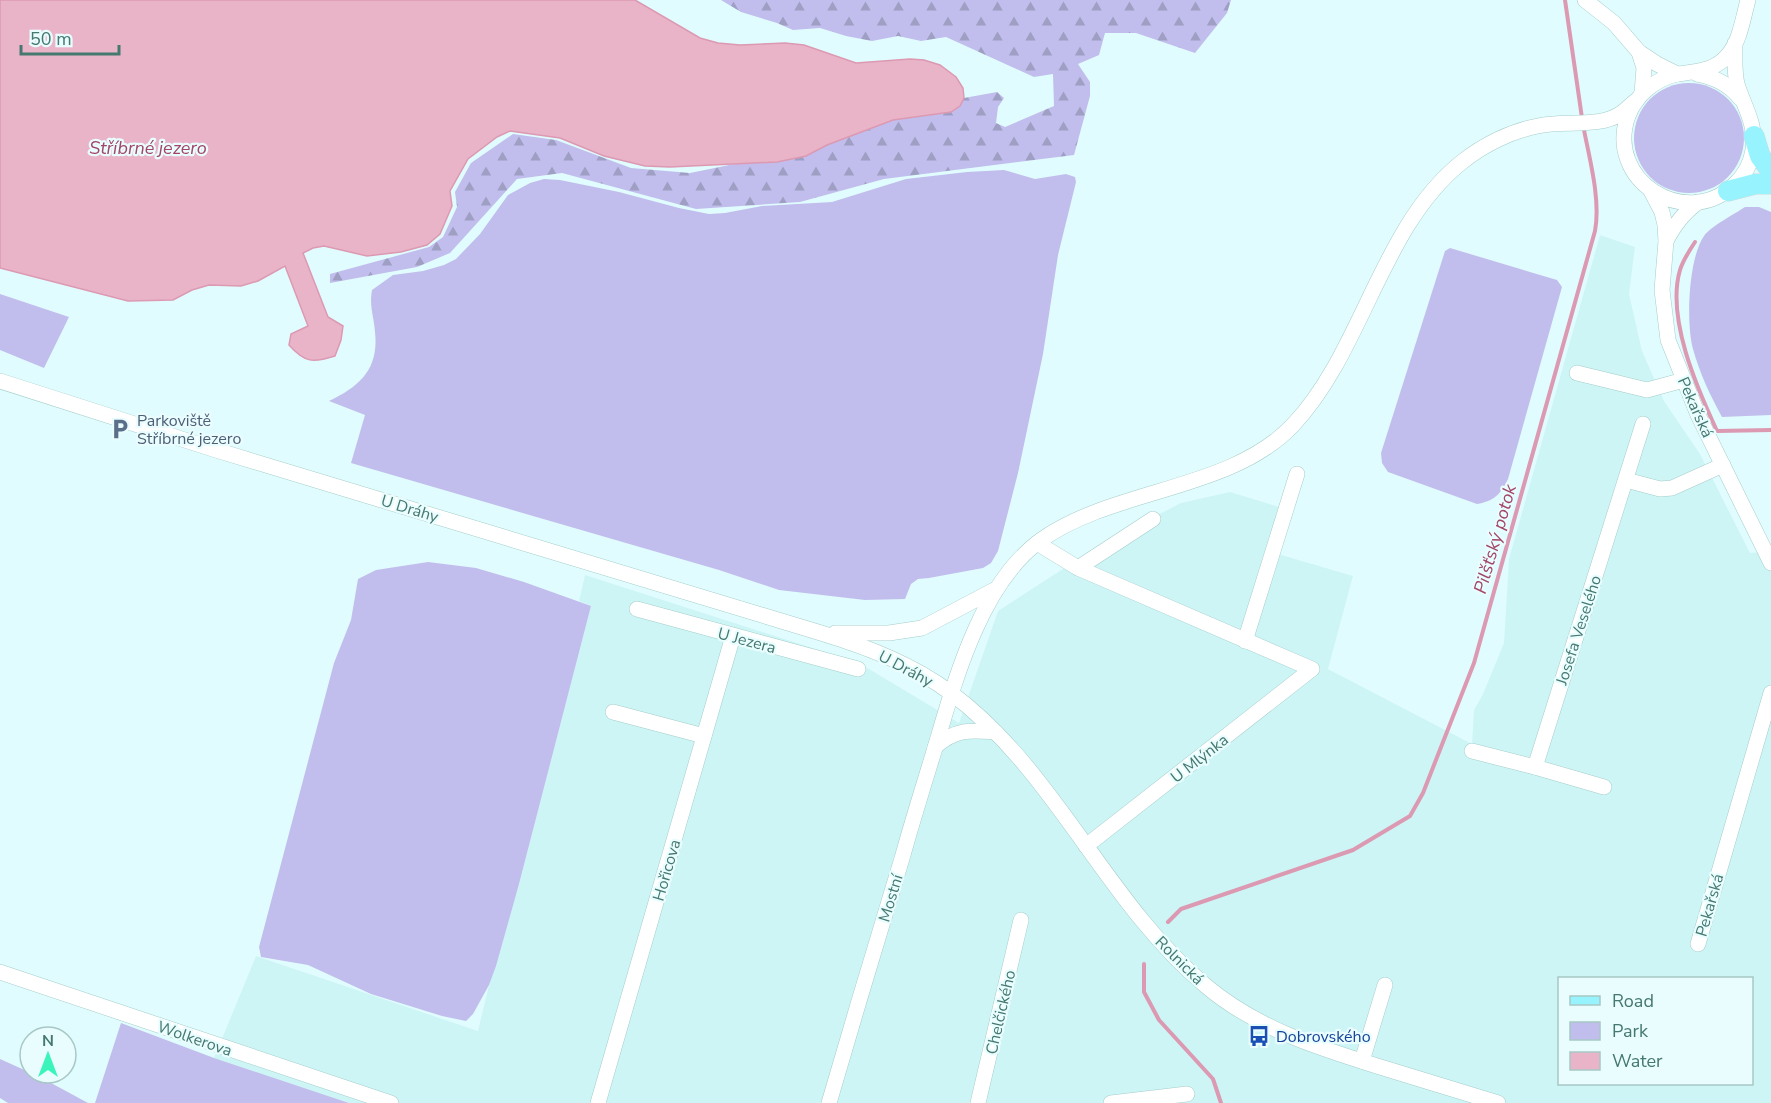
<svg xmlns="http://www.w3.org/2000/svg" width="1771" height="1103" font-family="'Nunito Sans',sans-serif">
<style>
.residential{fill:#cef5f6;fill-rule:evenodd}
.green{fill:#c1beed}
.forest{fill:url(#forest-firs)}
.water{fill:#e9b4c8;stroke:#dc99b2;stroke-width:1.5}
.lines{fill:none;stroke-linecap:round;stroke-linejoin:round}
.stream{stroke:#dc99b2;stroke-width:4}
.minor-casing{stroke:#a4ceca;stroke-width:16}
.major-casing{stroke:#cbd9d7;stroke-width:21}
.minor{stroke:#fff;stroke-width:15}
.major{stroke:#97f4ff;stroke-width:20}
.labels{text-anchor:middle;stroke-width:4.5;stroke-linejoin:round;paint-order:stroke}
.street-label{font-size:16px;fill:#45786f;stroke:#e9fdff}
.service-label{font-size:16px;fill:#4e5e75;stroke:#e9fdff;text-anchor:start}
.transit-label{font-size:16px;fill:#164399;stroke:#e9fdff;text-anchor:start}
.water-label{font-size:18px;font-style:italic;fill:#a34566;stroke:#e9fdff}
</style>
<defs>
<pattern id="forest-firs" width="22" height="20" patternUnits="userSpaceOnUse" patternTransform="scale(1.5)"><rect width="22" height="20" fill="#c1beed"/><path d="M5 1l3.5 6h-7zM16 11l3.5 6h-7z" fill="#9f9fc4"/></pattern>
</defs>
<rect width="100%" height="100%" fill="#e1fcfe"/>
<path class="residential" d="M 1600,235 L 1635,247 L 1629,294 L 1642,351 L 1664,401 L 1700,454 L 1750,553 L 1771,551 L 1771,1103 L 349,1103 L 214,1058 L 256,956 L 478,1031 L 489,985 L 519,884 L 591,606 L 579,601 L 585,575 L 859,663 L 959,723 L 998,611 L 1103,543 L 1181,503 L 1230,492 L 1286,509 L 1278,554 L 1353,576 L 1328,669 L 1472,744 L 1474,710 L 1483,694 L 1504,643 L 1509,559 ZM 1560,978 L 1752,978 L 1752,1084 L 1560,1084 Z"/>
<g class="green">
<circle cx="1689" cy="138" r="55"/>
<path d="M 1004,170 L 1035,179 L 1066,174 L 1075,177 L 1076,182 L 1058,255 L 1043,354 L 1018,473 L 998,551 L 991,563 L 983,568 L 929,578 L 918,579 L 911,584 L 905,599 L 865,600 L 779,590 L 719,570 L 351,463 L 365,415 L 329,401 C 360,386 379,369 375,332 C 374,316 369,307 372,290 L 393,275 L 423,271 L 444,265 L 456,259 L 480,234 L 508,195 L 530,183 L 544,179 L 560,180 L 619,192 L 679,208 L 709,214 L 725,213 L 762,206 L 832,202 L 906,179 L 967,172 Z"/>
<path d="M 1745,207 L 1759,207 L 1771,212 L 1771,415 L 1722,417 C 1710,395 1700,374 1693,349 C 1686,324 1688,259 1704,236 C 1711,226 1735,214 1745,207 Z"/>
<path d="M 1450,248 L 1557,280 L 1562,287 L 1508,479 C 1501,494 1494,501 1477,504 L 1388,472 L 1382,463 L 1381,453 L 1445,251 Z"/>
<path d="M 0,294 L 69,317 L 44,368 L 0,350 Z"/>
<path d="M 428,562 L 476,568 L 524,582 L 591,606 L 519,884 L 496,966 L 489,985 L 473,1014 L 466,1021 L 442,1016 L 371,994 L 308,965 L 261,957 L 259,947 L 334,663 L 351,620 L 358,579 L 376,570 Z"/>
<path d="M 121,1023 L 214,1058 L 349,1103 L 95,1103 Z"/>
<path d="M 0,1059 L 40,1077 L 88,1103 L 8,1103 L 0,1098 Z"/>
</g>
<path class="forest" d="M 721,0 L 1231,0 L 1227,13 L 1195,53 L 1136,33 L 1105,33 L 1099,55 L 1078,64 L 1090,82 L 1090,96 L 1074,155 L 884,179 L 800,202 L 696,209 L 562,173 L 517,179 L 450,253 L 417,267 L 330,283 L 330,274 L 429,247 L 443,237 L 457,207 L 455,192 L 471,163 L 513,134 L 556,140 L 631,168 L 690,173 L 827,145 L 893,120 L 951,112 L 960,106 L 964,98 L 997,92 L 1004,98 L 998,107 L 996,123 L 1005,127 L 1054,106 L 1053,74 L 1034,77 L 946,37 L 921,41 L 898,36 L 872,41 L 846,36 L 820,28 L 793,30 L 777,23 L 741,12 Z"/>
<path class="water" d="M 0,0 L 635,0 L 700,38 L 718,43 L 740,45 L 785,43 L 804,45 L 856,63 L 910,59 L 924,60 L 940,65 L 956,77 L 963,88 L 964,98 L 960,106 L 951,112 L 893,120 L 827,145 L 806,156 L 777,162 L 670,167 L 645,166 L 604,156 L 560,138 L 510,131 L 497,137 L 468,159 L 450,191 L 452,206 L 440,234 L 427,245 L 401,252 L 367,256 L 324,246 L 313,248 L 303,253 L 328,317 L 343,326 L 341,340 L 335,356 C 313,363 305,363 289,345 L 291,334 L 308,326 L 285,266 L 258,281 L 241,286 L 209,285 L 192,290 L 173,300 L 128,301 L 0,268 Z"/>
<g class="lines">
<g class="stream">
<path d="M 1565,0 L 1582,118"/>
<path d="M 1695,242 C 1689,251 1683,260 1680,270 C 1666,318 1697,388 1717,431 L 1771,430"/>
<path d="M 1168,922 L 1181,909 L 1353,850 L 1410,816 L 1423,793 L 1474,663 L 1595,231 C 1601,199 1589,157 1583,125"/>
<path d="M 1144,964 L 1144,992 L 1159,1020 L 1213,1079 L 1221,1103"/>
</g>
<defs>
<g id="minor">
<path d="M 1585,0 L 1614,23 L 1639,52 L 1657,64 L 1677,74"/>
<path d="M 1735,43 C 1735,57 1734,71 1737,84 C 1744,107 1757,125 1753,150 C 1751,163 1744,176 1734,185 C 1685,231 1605,180 1628,116 C 1636,95 1656,78 1678,74 C 1697,71 1715,71 1728,55 C 1740,41 1743,18 1748,0"/>
<path d="M 1639,52 L 1644,68 L 1642,93"/>
<path d="M 1697,74 C 1714,77 1729,84 1740,98"/>
<path d="M 1651,191 L 1662,212 L 1665,225 L 1666,241 L 1662,290 L 1668,340 L 1698,415 L 1771,563"/>
<path d="M 1666,241 C 1675,224 1683,214 1698,202"/>
<path d="M 1577,373 L 1647,390 L 1684,380"/>
<path d="M 0,381 L 216,450 L 821,633 C 867,647 912,664 951,693 C 1056,771 1106,903 1206,986 C 1256,1028 1316,1047 1377,1066 C 1417,1078 1458,1091 1498,1103"/>
<path d="M 1626,480 L 1660,489 L 1672,488 L 1723,465"/>
<path d="M 1037,543 L 1078,568 L 1312,669 L 1086,846"/>
<path d="M 1078,568 L 1153,519"/>
<path d="M 637,609 L 858,669"/>
<path d="M 835,633 L 889,633 L 922,628 L 996,589"/>
<path d="M 1245,641 L 1297,474"/>
<path d="M 613,712 L 704,736"/>
<path d="M 935,747 C 955,729 969,730 995,732"/>
<path d="M 1472,751 L 1535,767"/>
<path d="M 1604,787 L 1535,767 L 1643,424"/>
<path d="M 1698,944 L 1771,693"/>
<path d="M 0,972 L 391,1103"/>
<path d="M 1362,1061 L 1385,985"/>
<path d="M 598,1103 L 733,636"/>
<path d="M 829,1103 C 853,1020 878,938 903,855 C 913,819 924,784 935,748 C 955,680 981,583 1041,540 C 1114,488 1231,491 1293,425 C 1363,351 1381,226 1462,162 C 1483,145 1511,131 1538,126 C 1563,120 1599,128 1620,114 C 1625,111 1630,105 1636,101"/>
<path d="M 978,1103 L 1021,920"/>
<path d="M 1111,1103 L 1187,1094"/>
</g>
<g id="major">
<path d="M 1754,136 L 1760,156 L 1771,171"/>
<path d="M 1728,191 L 1755,184 L 1771,184"/>
</g>
</defs>
<use href="#minor" class="minor-casing"/>
<use href="#major" class="major-casing"/>
<use href="#minor" class="minor"/>
<use href="#major" class="major"/>
</g>
<defs>
<symbol id="parking-bare" viewBox="-9 -9 18 18"><path d="M-3.5-5.5H1a3.5 3.5 0 0 1 0 7H-1V5.5H-3.5ZM-1-3.4V-.6H.8a1.4 1.4 0 0 0 0-2.8Z" fill="#5c6f8a" stroke="#e9fdff" stroke-width="2.5" paint-order="stroke"/></symbol>
<symbol id="bus-bare" viewBox="-9 -9 18 18"><path d="M-5-6H5V4H4V6H2V4H-2V6H-4V4H-5ZM-3.5-4V0h7V-4ZM-3.5 1.2v1.5H-2V1.2ZM2 1.2v1.5H3.5V1.2Z" fill="#1a4fb4" stroke="#e9fdff" stroke-width="2.5" paint-order="stroke"/></symbol>
</defs>
<g fill-rule="evenodd">
<use href="#parking-bare" x="105" y="414" width="30" height="30"/>
<use href="#bus-bare" x="1244" y="1021" width="30" height="30"/>
</g>
<g class="labels">
<g class="street-label">
<text transform="translate(1696 407) rotate(66)" y="6">Pekařská</text>
<text transform="translate(410 508) rotate(17)" y="6">U Dráhy</text>
<text transform="translate(1578 630) rotate(-72)" y="6">Josefa Veselého</text>
<text transform="translate(747 640) rotate(15)" y="6">U Jezera</text>
<text transform="translate(906 668) rotate(28)" y="6">U Dráhy</text>
<text transform="translate(1199 758) rotate(-38)" y="6">U Mlýnka</text>
<text transform="translate(666 870) rotate(-74)" y="6">Hořicova</text>
<text transform="translate(890 898) rotate(-73)" y="6">Mostní</text>
<text transform="translate(1709 905) rotate(-74)" y="6">Pekařská</text>
<text transform="translate(1180 960) rotate(45)" y="6">Rolnická</text>
<text transform="translate(1000 1012) rotate(-77)" y="6">Chelčického</text>
<text transform="translate(195 1038) rotate(19)" y="6">Wolkerova</text>
</g>
<g class="service-label">
<text x="137" y="426">Parkoviště<tspan x="137" dy="18">Stříbrné jezero</tspan></text>
</g>
<g class="transit-label">
<text x="1276" y="1042">Dobrovského</text>
</g>
<g class="water-label">
<text x="148" y="154">Stříbrné jezero</text>
<text transform="translate(1495 539) rotate(-74)" y="6">Pilšťský potok</text>
</g>
</g>
<rect x="1558" y="977" width="195" height="108" fill="#e9fdff" stroke="#a7c8c5" stroke-width="1.5"/>
<rect x="1570" y="996" width="30" height="9" fill="#97f4ff" stroke="#a7c8c5" stroke-width="1.5"/>
<text x="1612" y="1007" font-size="18" fill="#45786f">Road</text>
<rect x="1570" y="1022" width="30" height="18" fill="#c1beed" stroke="#a7c8c5" stroke-width="1.5"/>
<text x="1612" y="1037" font-size="18" fill="#45786f">Park</text>
<rect x="1570" y="1052" width="30" height="18" fill="#e9b4c8" stroke="#a7c8c5" stroke-width="1.5"/>
<text x="1612" y="1067" font-size="18" fill="#45786f">Water</text>
<g transform="translate(48 1055)"><circle r="28" fill="#e9fdff" stroke="#a7c8c5" stroke-width="1.5"/>
<path d="M0-4.5L10 22L0 15L-10 22Z" fill="#3af4bc"/>
<text y="-9" font-size="16" font-weight="bold" text-anchor="middle" fill="#45786f">N</text>
</g>
<path d="M21 45v9h98v-9" fill="none" stroke="#45786f" stroke-width="3"/>
<text x="30" y="45" font-size="18" fill="#45786f" stroke="#e9fdff" stroke-width="4.5" paint-order="stroke">50 m</text>
</svg>
